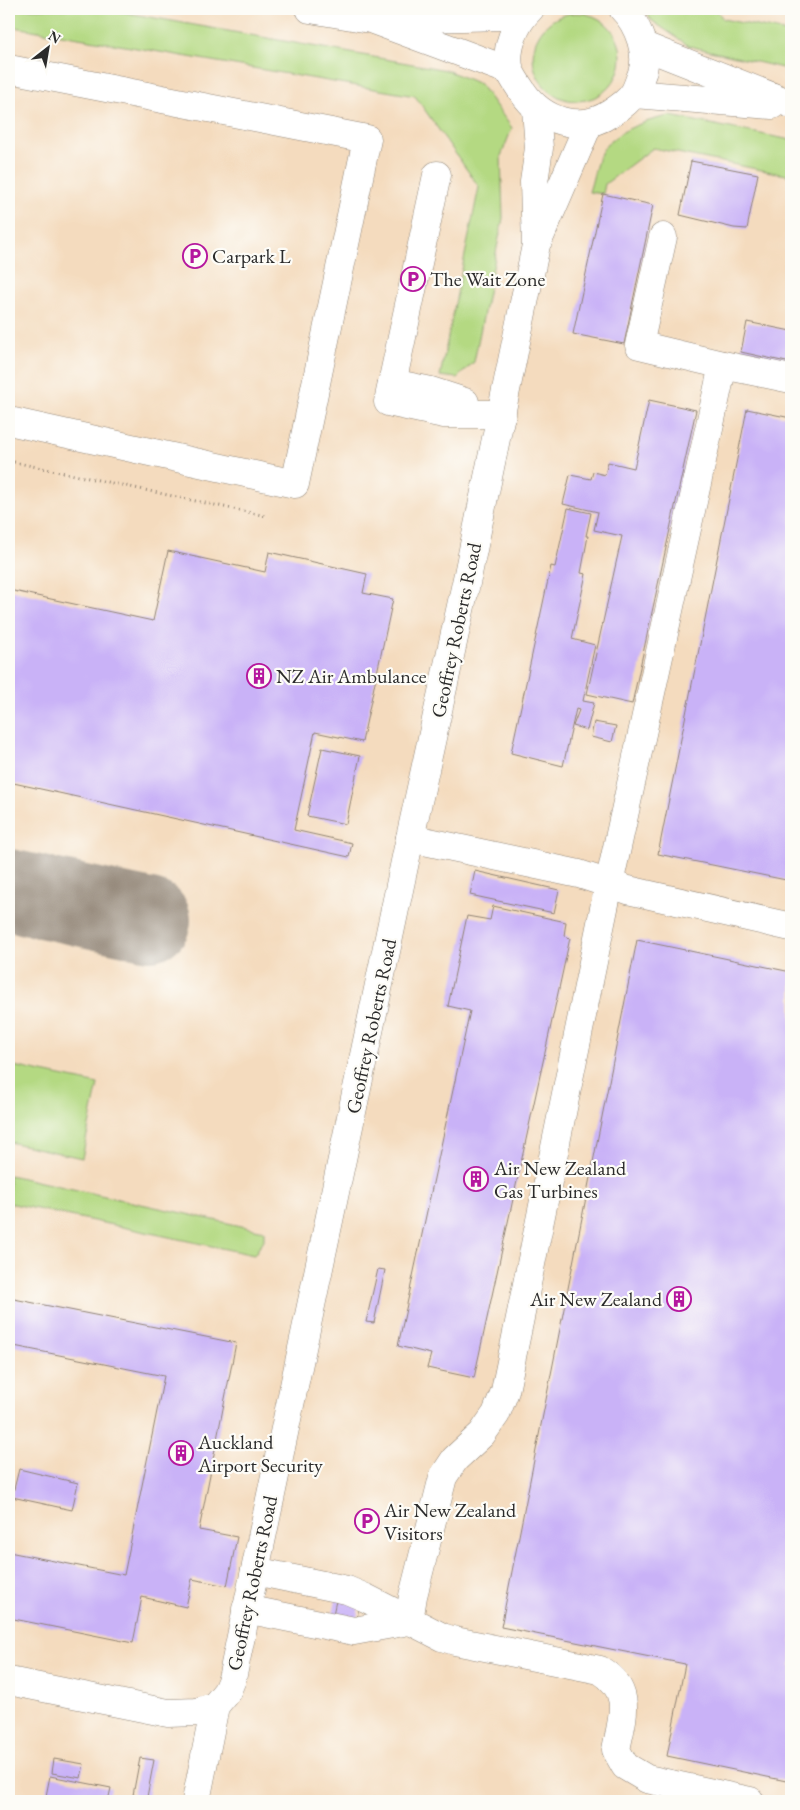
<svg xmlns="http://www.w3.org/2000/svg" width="800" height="1810" font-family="'EB Garamond',serif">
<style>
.green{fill:#b4d982;stroke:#708256}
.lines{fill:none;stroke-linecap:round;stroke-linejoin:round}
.taxiway{stroke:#908374;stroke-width:82}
.building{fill:#c9b2f7}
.minor-casing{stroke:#908374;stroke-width:29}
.path{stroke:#908374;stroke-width:3;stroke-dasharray:1 4;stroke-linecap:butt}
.minor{stroke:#fff;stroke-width:28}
.labels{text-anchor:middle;stroke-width:4.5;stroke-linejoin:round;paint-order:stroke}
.poi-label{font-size:20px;fill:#2b2b2b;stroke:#fdfcf7;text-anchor:start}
.street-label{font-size:20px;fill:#2b2b2b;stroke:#fdfcf7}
</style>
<rect width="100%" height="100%" fill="#fdfcf7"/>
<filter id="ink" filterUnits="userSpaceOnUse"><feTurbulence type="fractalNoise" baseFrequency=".02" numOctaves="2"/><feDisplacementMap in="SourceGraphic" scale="10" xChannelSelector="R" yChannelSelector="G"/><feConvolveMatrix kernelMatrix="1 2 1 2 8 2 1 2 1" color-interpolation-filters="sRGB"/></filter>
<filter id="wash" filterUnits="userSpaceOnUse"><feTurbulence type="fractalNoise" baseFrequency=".0096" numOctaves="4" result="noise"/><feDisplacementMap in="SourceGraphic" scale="20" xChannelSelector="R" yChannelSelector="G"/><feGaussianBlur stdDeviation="1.12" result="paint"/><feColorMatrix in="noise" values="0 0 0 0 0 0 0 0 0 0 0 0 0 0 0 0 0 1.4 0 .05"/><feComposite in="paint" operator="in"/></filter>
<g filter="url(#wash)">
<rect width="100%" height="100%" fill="#f4dbbe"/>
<g class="green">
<path d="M 9,9 L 105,9 L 446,70 L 480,84 L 512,128 L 501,156 L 503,218 L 474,362 L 457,378 L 440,376 L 479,187 L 415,96 L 9,26 Z"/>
<path d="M 645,9 L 716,9 L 723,19 L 791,33 L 791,70 L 689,46 L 651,20 Z"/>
<circle cx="577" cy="57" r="44"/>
<path d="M 670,116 L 791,140 L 791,176 L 653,148 L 605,184 L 603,194 L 589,192 C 593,180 595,166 600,155 C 611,131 647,120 670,116 Z"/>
<path d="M 9,1065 L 98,1084 L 82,1158 L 9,1142 Z"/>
<path d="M 9,1175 L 264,1231 L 264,1240 L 254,1255 L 9,1203 Z"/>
</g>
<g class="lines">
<path class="taxiway" d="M 9,890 L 150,920"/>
</g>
<g id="blocks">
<g class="building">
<path d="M 691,161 L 758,174 L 747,229 L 734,228 L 680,215 Z"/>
<path d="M 603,194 L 653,205 L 624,344 L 573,334 Z"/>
<path d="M 747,322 L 791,331 L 791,363 L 741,352 Z"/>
<path d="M 649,400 L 696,410 L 632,704 L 587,694 L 622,536 L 594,530 L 598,512 L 563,504 L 570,475 L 591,479 L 593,472 L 605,475 L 608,462 L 634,468 Z"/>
<path d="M 747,409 L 791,418 L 791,881 L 658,854 Z"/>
<path d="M 568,508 L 591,513 L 586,536 L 588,536 L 581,573 L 586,574 L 572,639 L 595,645 L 583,701 L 594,703 L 587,730 L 573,726 L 579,710 L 576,709 L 563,766 L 511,753 L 551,566 L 555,567 Z"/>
<path d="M 168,551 L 265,572 L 269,552 L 367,574 L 363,593 L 393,599 L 362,742 L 315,732 L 294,830 L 352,843 L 349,857 L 9,782 L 9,590 L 153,621 Z"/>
<path d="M 594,722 L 616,726 L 612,742 L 591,737 Z"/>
<path d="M 322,748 L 360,756 L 346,824 L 307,816 Z"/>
<path d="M 475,871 L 559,890 L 554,913 L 470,895 Z"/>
<path d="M 493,906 L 566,922 L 564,936 L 570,938 L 474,1378 L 427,1368 L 431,1354 L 398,1346 L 470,1011 L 448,1006 L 467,916 L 490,920 Z"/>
<path d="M 637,940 L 791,972 L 791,1782 L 667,1756 L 685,1664 L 501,1627 Z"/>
<path d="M 378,1269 L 385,1270 L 374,1323 L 366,1322 Z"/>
<path d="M 9,1298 L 236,1343 L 199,1530 L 237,1537 L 227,1586 L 192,1579 L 186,1607 L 142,1597 L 133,1643 L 9,1618 L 9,1552 L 124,1575 L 164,1376 L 9,1345 Z"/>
<path d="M 19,1469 L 78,1483 L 72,1510 L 12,1497 Z"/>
<path d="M 337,1596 L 360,1601 L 356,1624 L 332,1619 Z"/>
<path d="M 140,1758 L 154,1760 L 147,1797 L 133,1795 Z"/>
<path d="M 54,1759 L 84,1764 L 81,1778 L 52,1773 Z"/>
<path d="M 50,1776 L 111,1788 L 108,1801 L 45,1801 Z"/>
</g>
</g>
</g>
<g filter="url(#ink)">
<use href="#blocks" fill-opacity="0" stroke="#908374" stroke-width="1"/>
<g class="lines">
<defs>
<g id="minor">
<path d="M 310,9 L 370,19 L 510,71"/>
<path d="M 530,9 C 515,23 504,51 510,71 C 513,78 518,85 522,91 C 542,121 580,134 611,113 C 619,108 629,101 634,93 C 637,88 639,81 641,76 C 650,55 638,24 623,9"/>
<path d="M 384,19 L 503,16 L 525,14"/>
<path d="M 644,46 L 791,104"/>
<path d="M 9,69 L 367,139 L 295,484 L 9,421"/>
<path d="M 634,94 L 772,105"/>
<path d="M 437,175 L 388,402 L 444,414 L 502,414"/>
<path d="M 663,237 L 639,345 L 723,365"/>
<path d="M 539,239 L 589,123"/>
<path d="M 392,383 L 431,391 L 465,402"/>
<path d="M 410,838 L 579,874 L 628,890 L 791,927"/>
<path d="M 255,1571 L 347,1590 L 366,1598 L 442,1637 L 455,1641 L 600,1670 C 634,1691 622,1718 616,1750 L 625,1766 L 647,1779 L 750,1801"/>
<path d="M 246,1609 L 354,1631 L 409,1621"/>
<path d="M 409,1621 L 413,1596 L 443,1477 L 455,1459 L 482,1434 L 496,1414 L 505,1391 L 609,884 L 723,365 L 791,379"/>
<path d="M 9,1681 L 168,1713 L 197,1712 L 215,1706"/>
<path d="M 196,1801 L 215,1706 L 227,1691 L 232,1679 L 410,838 L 468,574 L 536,245 L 534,182 L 539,148 L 536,109"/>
</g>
</defs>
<use href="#minor" class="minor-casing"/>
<path class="path" d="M 9,461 L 266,516"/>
<use href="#minor" class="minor"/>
</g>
</g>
<defs>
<symbol id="parking-ring" viewBox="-11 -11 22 22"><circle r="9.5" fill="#fdfcf7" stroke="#b5179e" stroke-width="1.5"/><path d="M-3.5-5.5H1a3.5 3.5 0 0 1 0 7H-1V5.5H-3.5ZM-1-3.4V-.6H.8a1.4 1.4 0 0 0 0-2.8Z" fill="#b5179e"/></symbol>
<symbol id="building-ring" viewBox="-11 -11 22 22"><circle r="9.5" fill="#fdfcf7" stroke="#b5179e" stroke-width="1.5"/><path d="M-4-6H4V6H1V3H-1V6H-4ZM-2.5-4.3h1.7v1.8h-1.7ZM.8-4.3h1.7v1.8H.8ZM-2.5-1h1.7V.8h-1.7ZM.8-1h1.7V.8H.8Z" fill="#b5179e"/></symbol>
</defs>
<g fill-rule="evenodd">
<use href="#parking-ring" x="181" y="242" width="28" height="28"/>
<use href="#parking-ring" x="399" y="265" width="28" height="28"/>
<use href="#building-ring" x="245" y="662" width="28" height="28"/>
<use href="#building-ring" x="462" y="1165" width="28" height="28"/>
<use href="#building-ring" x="665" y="1285" width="28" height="28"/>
<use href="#building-ring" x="167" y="1439" width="28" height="28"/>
<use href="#parking-ring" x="353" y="1507" width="28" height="28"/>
</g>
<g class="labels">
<g class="poi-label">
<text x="212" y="263">Carpark L</text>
<text x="430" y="286">The Wait Zone</text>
<text x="276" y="683">NZ Air Ambulance</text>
<text x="494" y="1175">Air New Zealand<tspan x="494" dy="23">Gas Turbines</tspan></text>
<text x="662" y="1306" text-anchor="end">Air New Zealand</text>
<text x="198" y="1449">Auckland<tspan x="198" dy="23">Airport Security</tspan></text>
<text x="384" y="1517">Air New Zealand<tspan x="384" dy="23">Visitors</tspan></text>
</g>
<g class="street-label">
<text transform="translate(456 630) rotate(-78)" y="7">Geoffrey Roberts Road</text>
<text transform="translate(371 1026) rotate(-78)" y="7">Geoffrey Roberts Road</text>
<text transform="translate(252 1583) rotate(-78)" y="7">Geoffrey Roberts Road</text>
</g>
</g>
<rect width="800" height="1810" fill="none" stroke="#fdfcf7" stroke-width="30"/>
<g transform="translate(48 48) rotate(31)" stroke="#fdfcf7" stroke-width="4" paint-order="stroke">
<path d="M0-4L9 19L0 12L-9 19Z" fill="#2b2b2b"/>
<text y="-8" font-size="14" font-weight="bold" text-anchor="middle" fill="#2b2b2b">N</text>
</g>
</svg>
